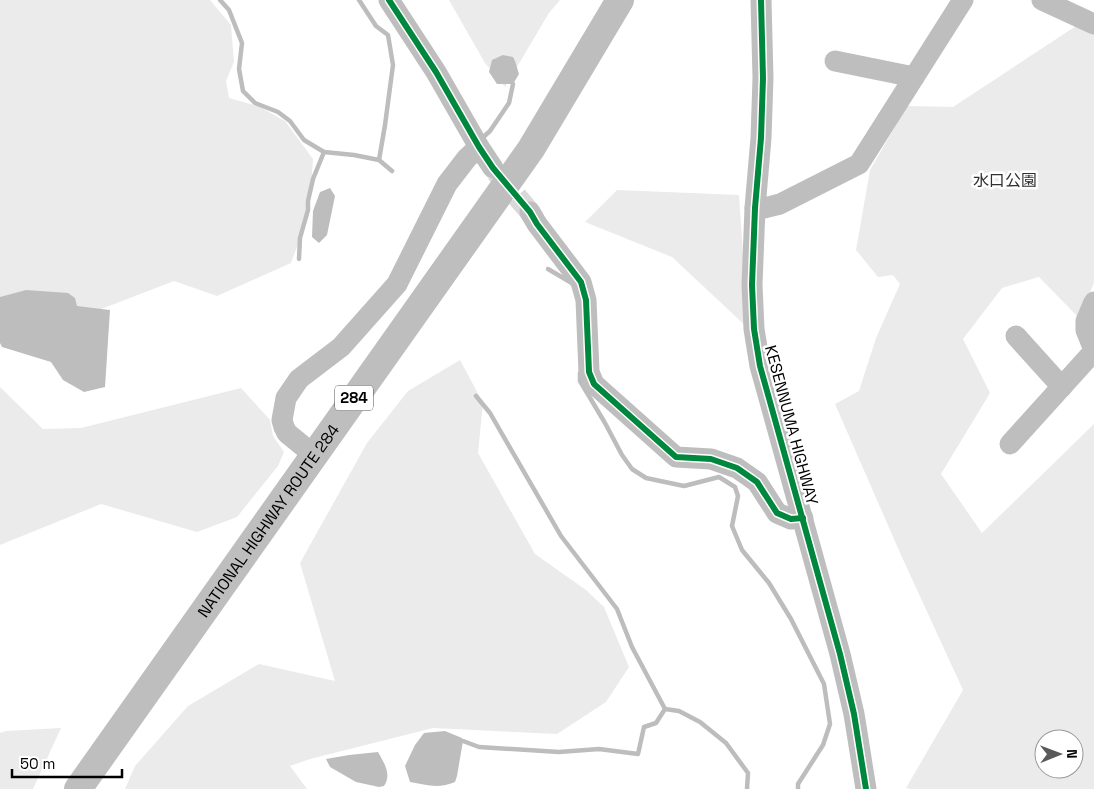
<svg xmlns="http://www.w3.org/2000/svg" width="1094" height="789" font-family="'Space Grotesk','Noto Sans JP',sans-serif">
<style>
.green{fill:#ebebeb;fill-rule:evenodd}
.water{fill:#bdbdbd}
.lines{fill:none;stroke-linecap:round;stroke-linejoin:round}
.stream{stroke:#bdbdbd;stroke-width:4.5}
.minor-tunnel{stroke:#d9d9d9;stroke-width:21;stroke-dasharray:21 11;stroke-linecap:butt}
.minor{stroke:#bebebe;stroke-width:21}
.highway{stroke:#bebebe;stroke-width:28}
.cycleway-casing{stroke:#fff;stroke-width:9}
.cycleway{stroke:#00873e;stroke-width:6}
.labels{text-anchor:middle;stroke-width:5;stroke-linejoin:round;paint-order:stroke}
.shield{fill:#fff;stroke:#4c4c4c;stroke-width:1}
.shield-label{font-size:15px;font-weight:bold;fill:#000}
.park-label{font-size:16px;fill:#313131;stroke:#fff}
.street-label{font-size:16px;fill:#000;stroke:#fff}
</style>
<rect width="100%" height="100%" fill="#fff"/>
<g class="green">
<path d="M 0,0 L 210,0 L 231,25 L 234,62 L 226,81 L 229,98 L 258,106 L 285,121 L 313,159 L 309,214 L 291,263 L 217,296 L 174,281 L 96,311 L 0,304 Z"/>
<path d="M 449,0 L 560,0 L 549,13 L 505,87 L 485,63 Z"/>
<path d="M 1076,26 L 1094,34 L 1094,283 L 1079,318 L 1039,277 L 1002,288 L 963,339 L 990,393 L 941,474 L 982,533 L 1094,424 L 1094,789 L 910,789 L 906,788 L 963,690 L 901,555 L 835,404 L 859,391 L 876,338 L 900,284 L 893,275 L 878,277 L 856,250 L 870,170 L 907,106 L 953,107 ZM 1044,739 L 1074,739 L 1074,769 L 1044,769 Z"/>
<path d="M 617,190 L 739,195 L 748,328 L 672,257 L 585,222 Z"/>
<path d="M 460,360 L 483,403 L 478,453 L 535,554 L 586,590 L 604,607 L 629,667 L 606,702 L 557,734 L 433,728 L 310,759 L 290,766 L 307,789 L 125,789 L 135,766 L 188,706 L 259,664 L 335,681 L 300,563 L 367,443 L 408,391 Z"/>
<path d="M 0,387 L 43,429 L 81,428 L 241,388 L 270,420 L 273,436 L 284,452 L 278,466 L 237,517 L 197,532 L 101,504 L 0,545 Z"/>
<path d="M 61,728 L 33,789 L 0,789 L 0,733 L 6,731 Z"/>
</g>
<g class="water">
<path d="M 503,55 L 513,57 L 515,61 L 519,74 L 513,84 L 497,84 L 489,72 L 492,60 Z"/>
<path d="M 330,188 L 335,196 L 327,235 L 319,243 L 312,237 L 313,211 L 320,192 Z"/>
<path d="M 26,290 L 68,293 L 75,298 L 77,306 L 110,310 L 105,387 L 84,392 L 63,380 L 51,362 L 2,347 L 0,343 L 0,297 Z"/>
<path d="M 445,731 L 462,738 L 463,741 L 457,776 L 455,782 C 439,789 426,785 410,782 L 405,766 L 415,745 L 424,733 Z"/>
<path d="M 378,752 C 384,763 392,774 384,786 L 379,787 L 356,782 L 330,767 L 326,759 L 349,755 Z"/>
</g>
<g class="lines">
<g class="stream">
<path d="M 220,0 L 229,10 L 242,43 L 239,69 L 243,91 L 255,103 L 278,112 L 290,121 L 304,140 L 324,152"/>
<path d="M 359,0 L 376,26 L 388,35 L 393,65 L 385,125 L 379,160"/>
<path d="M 480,140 L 490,131 L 509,103 L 513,84"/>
<path d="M 299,259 L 300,238 L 308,210 L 308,201 L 313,179 L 324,152 L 354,155 L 379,160 L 392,171"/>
<path d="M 548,269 L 570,282"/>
<path d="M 580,373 L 580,381 L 605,423 L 622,455 L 632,469 L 646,478 L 684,486 L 719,477 L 735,487 L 738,496 L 732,526 L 742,550 L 769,583 L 791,619 L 824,684 L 830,724 L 823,745 L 798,784 L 798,789"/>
<path d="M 476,396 L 490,413 L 561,536 L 617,609 L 632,647 L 665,709"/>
<path d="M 463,741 L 479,747 L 559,752 L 599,749 L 638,754 L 644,727 L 656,723 L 665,709 L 679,711 L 700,722 L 726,743 L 748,773 L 747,789"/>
</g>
<path class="minor-tunnel" d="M 496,172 L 530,212"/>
<g class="minor">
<path d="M 389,0 L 436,72 L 479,147 L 493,168"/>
<path d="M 761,0 L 763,78 L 761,138 L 755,208 L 752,285 L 754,329 L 760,366 L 772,409 L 840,654 L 854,714 L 866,789"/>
<path d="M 1042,0 L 1094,24"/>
<path d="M 835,61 L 914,77"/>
<path d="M 755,208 L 764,208 L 780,204 L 859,164 L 963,0"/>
<path d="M 530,212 L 537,224 L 581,282 L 586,300 L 589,372 L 594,384 L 676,457 L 711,459 L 737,468 L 757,482 L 777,513 L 791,519 L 803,518"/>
<path d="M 1094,302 L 1086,321 L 1086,330 L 1094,350"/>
<path d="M 1016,336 L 1062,387"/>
<path d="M 1010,444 L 1094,351"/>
<path d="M 314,455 L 287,433 L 284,427 L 282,420 L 286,398 L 299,379 L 341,347 L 397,284 L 447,184 L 467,158 L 479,147"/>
</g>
<path class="highway" id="s1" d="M 78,789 L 531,149 L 620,0"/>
<defs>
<g id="cycleway">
<path d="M 389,0 L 436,72 L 479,147 L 493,168 L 530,212 L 537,224 L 581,282 L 586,300 L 589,372 L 594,384 L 676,457 L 711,459 L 737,468 L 757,482 L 777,513 L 791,519 L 803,518"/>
<path d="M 761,0 L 763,78 L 761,138 L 755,208 L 752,285 L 754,329 L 760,366 L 772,409 L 840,654 L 854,714 L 866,789"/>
</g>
</defs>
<use href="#cycleway" class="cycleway-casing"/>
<use href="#cycleway" class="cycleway"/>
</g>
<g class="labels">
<rect class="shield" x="335" y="385.5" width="38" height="25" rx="4"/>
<g class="shield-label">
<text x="354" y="403">284</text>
</g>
<g class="park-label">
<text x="1005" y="186">水口公園</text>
</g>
<g class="street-label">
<text transform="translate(792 425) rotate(75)" y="6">KESENNUMA HIGHWAY</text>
<text dy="6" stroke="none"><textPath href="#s1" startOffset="329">NATIONAL HIGHWAY ROUTE 284</textPath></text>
</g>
</g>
<g transform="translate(1059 754) rotate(89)"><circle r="24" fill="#ffffff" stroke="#999999"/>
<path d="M0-4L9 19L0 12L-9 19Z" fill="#595959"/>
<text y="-8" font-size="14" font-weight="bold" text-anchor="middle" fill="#000000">N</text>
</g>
<path d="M12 769v8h110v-8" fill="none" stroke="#000000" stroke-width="2.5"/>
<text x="20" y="769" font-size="15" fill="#000000" stroke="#ffffff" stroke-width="4" paint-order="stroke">50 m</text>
</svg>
